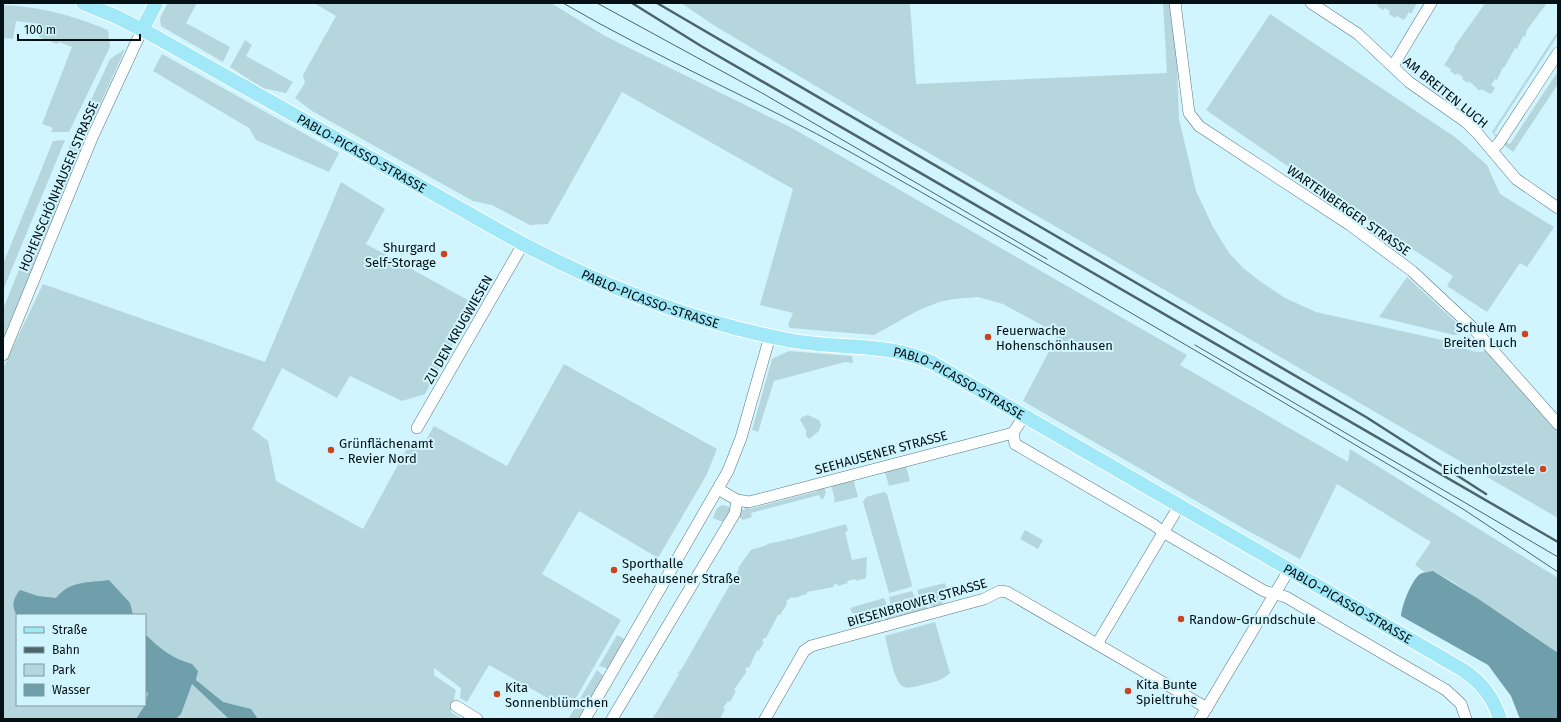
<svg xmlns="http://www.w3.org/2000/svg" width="1561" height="722" font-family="'Fira Sans',sans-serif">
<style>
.green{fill:#b6d6de;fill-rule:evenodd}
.water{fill:#6e9fab}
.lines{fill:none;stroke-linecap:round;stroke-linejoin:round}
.minor-casing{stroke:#55767f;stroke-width:12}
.major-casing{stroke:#fff;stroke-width:16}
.minor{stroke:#fff;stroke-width:11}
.major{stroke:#a1e9f9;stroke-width:14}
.tram{stroke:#4e6469;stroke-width:1}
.rail{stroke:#4e6469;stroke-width:2.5}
.poi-dot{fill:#cc4320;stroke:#d0f5fe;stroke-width:1.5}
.labels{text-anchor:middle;stroke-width:4;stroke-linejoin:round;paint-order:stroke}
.street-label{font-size:13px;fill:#041013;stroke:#d0f5fe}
.poi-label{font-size:13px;fill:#041013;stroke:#d0f5fe;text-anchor:start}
</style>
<rect width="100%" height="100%" fill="#d0f5fe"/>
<g class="green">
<path d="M 168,3 L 197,3 L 186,23 L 230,47 L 223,62 L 161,26 L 160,18 Z"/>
<path d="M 314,3 L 551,3 L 605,36 L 792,128 L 1187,355 L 1180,365 L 1348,462 L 1350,449 L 1558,578 L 1558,654 L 1453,582 L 1433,571 L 1426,573 L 1415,565 L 1431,542 L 1337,484 L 1300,559 L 1243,528 L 1023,401 L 1058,334 L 1003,304 L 978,297 L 954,299 L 939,302 L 917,311 L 874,335 L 790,328 L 788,325 L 793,313 L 760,305 L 793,189 L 622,92 L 548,224 L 530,225 L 492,205 L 473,201 L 312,111 L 295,98 L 305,83 L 303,75 L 336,16 Z"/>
<path d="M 681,3 L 910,3 L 916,84 L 1167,73 L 1163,3 L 1170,3 L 1177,65 L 1179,119 L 1196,191 L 1213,227 L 1229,253 L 1243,268 L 1261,282 L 1285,298 L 1316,312 L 1460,344 C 1467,351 1478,354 1488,350 L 1558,431 L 1558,518 L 915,145 L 715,26 Z"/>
<path d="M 1378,3 L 1417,3 L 1411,14 L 1409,12 L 1404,20 L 1397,16 L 1395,18 L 1389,14 L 1390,11 L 1385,8 L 1383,10 L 1377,6 Z"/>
<path d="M 1483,3 L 1547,3 L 1527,30 L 1525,37 L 1523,36 L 1517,49 L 1515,48 L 1504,68 L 1503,67 L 1497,80 L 1495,79 L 1491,85 L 1495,88 L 1491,94 L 1481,89 L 1480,91 L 1469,81 L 1468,83 L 1462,79 L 1463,77 L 1457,73 L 1456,75 L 1450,71 L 1451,69 L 1444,65 L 1455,48 L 1454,47 L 1484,5 Z"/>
<path d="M 3,5 C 43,7 71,15 108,30 L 110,47 L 69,132 L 51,132 L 53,128 L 42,124 L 72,47 L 59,42 L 57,44 L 39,37 L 40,24 L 16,21 L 13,39 L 3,38 Z"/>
<path d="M 1270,14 L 1455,137 L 1487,165 L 1500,194 L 1554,227 L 1527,267 L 1520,263 L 1487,312 L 1447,286 L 1453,276 L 1277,159 L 1206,110 Z"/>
<path d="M 1558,31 L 1558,35 L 1494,133 L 1499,137 L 1497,139 L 1492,132 Z"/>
<path d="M 245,40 L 252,45 L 246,56 L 293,82 L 286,93 L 262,88 L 230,67 Z"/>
<path d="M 125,49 L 90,127 L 76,132 L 110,59 Z"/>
<path d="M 162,54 L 339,153 L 329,172 L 256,140 L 249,128 L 153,71 Z"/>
<path d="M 1558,71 L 1558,84 L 1513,152 L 1503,144 L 1505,141 L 1510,144 Z"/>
<path d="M 79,139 L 84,145 L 3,344 L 3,309 L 72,140 Z"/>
<path d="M 65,140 L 6,283 L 3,291 L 3,264 L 53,141 Z"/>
<path d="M 341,182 L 385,209 L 366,244 L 475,304 L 425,394 L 402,401 L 350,376 L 337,398 L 282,368 L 252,429 L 268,441 L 276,481 L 363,529 L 411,441 L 422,447 L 434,426 L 507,466 L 564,364 L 717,449 L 707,474 L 658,558 L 579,511 L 542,574 L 621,620 L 569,710 L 489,665 L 467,702 L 460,698 L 461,688 L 434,668 L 434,675 L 456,690 L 451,712 L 462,719 L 3,719 L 3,368 L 43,284 L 265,362 ZM 17,615 L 145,615 L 145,705 L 17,705 Z"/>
<path d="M 1407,277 L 1459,325 L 1462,329 L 1460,334 L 1454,335 L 1379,317 Z"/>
<path d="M 789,351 L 852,356 L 853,363 L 845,362 L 774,381 L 758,432 L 752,430 L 772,359 Z"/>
<path d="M 808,415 L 819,420 L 821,425 L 819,431 L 809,439 L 806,436 L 806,430 L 800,420 L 802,417 Z"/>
<path d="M 905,463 L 910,481 L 889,486 L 884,469 Z"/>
<path d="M 853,478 L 858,497 L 833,503 L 835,501 L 831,484 Z"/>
<path d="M 817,487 L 824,488 L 826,492 L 824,498 L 821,499 L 819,495 L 751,513 L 752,517 L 743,520 L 738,516 L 741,507 L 743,510 L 745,510 L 744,506 L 749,505 L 750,509 L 818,491 Z"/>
<path d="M 884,492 L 887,494 L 912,585 L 911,587 L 889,593 L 863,502 L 866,497 Z"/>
<path d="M 722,505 L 730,507 L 733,511 L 725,523 L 713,518 L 717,508 Z"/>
<path d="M 846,524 L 848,531 L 845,532 L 852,560 L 867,557 L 866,578 L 856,581 L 855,579 L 847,581 L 848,583 L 838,586 L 837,584 L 833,585 L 834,587 L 807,592 L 807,594 L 794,598 L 792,597 L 786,601 L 787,604 L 780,615 L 778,615 L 766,638 L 764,638 L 762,641 L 764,642 L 759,651 L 757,650 L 749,668 L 747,667 L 745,670 L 747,671 L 734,690 L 736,691 L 730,702 L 728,701 L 723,708 L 725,709 L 720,719 L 653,719 L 654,714 L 655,715 L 679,674 L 677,673 L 681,670 L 739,569 L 738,568 L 751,550 L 767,545 L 767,544 L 786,540 L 786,539 L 791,539 Z"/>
<path d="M 1025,530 L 1043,540 L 1038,549 L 1020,539 Z"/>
<path d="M 945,583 C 948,593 945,603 937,610 L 920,599 L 917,590 Z"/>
<path d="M 912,591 L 916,600 L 933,611 L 883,623 L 891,607 L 889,597 Z"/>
<path d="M 884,598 L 888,608 L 878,626 C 867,629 866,620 859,614 L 852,613 L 850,608 Z"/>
<path d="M 935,622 L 950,673 C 942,681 933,682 922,685 C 917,686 910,689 904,687 C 894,684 888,647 885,636 Z"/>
<path d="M 617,635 L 626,640 L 609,669 L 599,666 Z"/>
<path d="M 597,670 L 605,677 L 580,719 L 568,719 Z"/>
</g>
<g class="water">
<path d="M 1433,571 L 1477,598 L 1558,653 L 1558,719 L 1520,719 L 1511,696 L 1488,665 L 1401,616 C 1402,605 1411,581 1420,574 C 1424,572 1429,572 1433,571 Z"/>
<path d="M 109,580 L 130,603 L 133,615 L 17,615 C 11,607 13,598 20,590 L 38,596 L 56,598 C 70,580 89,583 109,580 Z"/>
<path d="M 145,634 C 159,648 173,659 192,664 L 198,671 L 196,680 L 223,702 L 251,709 L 258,719 L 229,719 L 192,684 L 181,714 L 176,719 L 136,719 L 145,705 L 148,693 L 145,690 Z"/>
</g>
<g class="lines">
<defs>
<g id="minor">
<path d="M 1175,3 L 1189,113 L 1199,126 L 1350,225 L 1412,271 L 1474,329 L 1558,424"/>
<path d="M 1311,3 L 1358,34 L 1409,82 L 1466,122 L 1478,134 L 1516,179 L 1558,208"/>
<path d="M 1393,66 L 1431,3"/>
<path d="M 1492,150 L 1499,143 L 1558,53"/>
<path d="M 3,355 L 92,138 L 142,30"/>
<path d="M 417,428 L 523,244"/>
<path d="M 1013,433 L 1015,444 L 1154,525 L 1163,532 L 1264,591 L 1286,597 L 1446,690 L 1461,704 L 1466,719"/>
<path d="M 718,489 L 737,500 L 749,502 L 1013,433 L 1024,416"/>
<path d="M 1097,644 L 1179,506"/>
<path d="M 456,706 L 477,719"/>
<path d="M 585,719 L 728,471 L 741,438 L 770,336"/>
<path d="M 612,719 L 735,513 L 737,500"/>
<path d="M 765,719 L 804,651 L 811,646 L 984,599 L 1000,591 L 1007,592 L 1207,708"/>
<path d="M 1200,719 L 1289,570"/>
</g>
<g id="major">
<path id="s1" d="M 83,3 L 117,17 L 156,37 L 523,244 C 607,288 695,322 788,340 C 838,350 881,341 931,362 L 1463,670 C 1482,683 1493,697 1500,719"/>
<path d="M 142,30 L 156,3"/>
</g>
</defs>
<use href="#minor" class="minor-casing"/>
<use href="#major" class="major-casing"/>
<use href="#minor" class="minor"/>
<use href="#major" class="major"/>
<g class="tram">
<path d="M 563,3 C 657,58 757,100 852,153 C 1035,256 1216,362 1396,469 L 1463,509 L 1558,572"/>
<path d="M 597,3 L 762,93 L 1047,259"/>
<path d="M 1195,345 L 1558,557"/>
</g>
<g class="rail">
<path d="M 632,3 L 701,46 L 1558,542"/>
<path d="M 657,3 L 1366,417 L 1486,494"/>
</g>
</g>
<g class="poi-dot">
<circle cx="444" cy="254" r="4"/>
<circle cx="1525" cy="334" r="4"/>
<circle cx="988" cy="337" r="4"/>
<circle cx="331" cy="450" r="4"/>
<circle cx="1543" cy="469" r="4"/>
<circle cx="614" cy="570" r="4"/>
<circle cx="1181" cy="619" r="4"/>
<circle cx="1128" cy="691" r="4"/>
<circle cx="497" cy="694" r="4"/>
</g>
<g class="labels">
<g class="street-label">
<text transform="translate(1446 92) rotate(39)" y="5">AM BREITEN LUCH</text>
<text dy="5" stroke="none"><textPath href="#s1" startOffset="317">PABLO-PICASSO-STRASSE</textPath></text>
<text transform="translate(58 186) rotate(-67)" y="5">HOHENSCHÖNHAUSER STRASSE</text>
<text transform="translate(1349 210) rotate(35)" y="5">WARTENBERGER STRASSE</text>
<text dy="5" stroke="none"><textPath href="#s1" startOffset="641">PABLO-PICASSO-STRASSE</textPath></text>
<text transform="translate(458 329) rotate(-60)" y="5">ZU DEN KRUGWIESEN</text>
<text dy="5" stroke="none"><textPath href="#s1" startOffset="964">PABLO-PICASSO-STRASSE</textPath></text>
<text transform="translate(881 452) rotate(-15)" y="5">SEEHAUSENER STRASSE</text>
<text transform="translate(917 602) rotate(-16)" y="5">BIESENBROWER STRASSE</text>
<text dy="5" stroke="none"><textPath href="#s1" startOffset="1412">PABLO-PICASSO-STRASSE</textPath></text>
</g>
<g class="poi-label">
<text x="436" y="252" text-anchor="end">Shurgard<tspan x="436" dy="15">Self-Storage</tspan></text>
<text x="1517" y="332" text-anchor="end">Schule Am<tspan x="1517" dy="15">Breiten Luch</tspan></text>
<text x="996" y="335">Feuerwache<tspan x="996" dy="15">Hohenschönhausen</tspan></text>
<text x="339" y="448">Grünflächenamt<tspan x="339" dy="15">- Revier Nord</tspan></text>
<text x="1535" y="474" text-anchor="end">Eichenholzstele</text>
<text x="622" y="568">Sporthalle<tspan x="622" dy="15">Seehausener Straße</tspan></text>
<text x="1189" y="624">Randow-Grundschule</text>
<text x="1136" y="689">Kita Bunte<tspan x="1136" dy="15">Spieltruhe</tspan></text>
<text x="505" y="692">Kita<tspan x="505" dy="15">Sonnenblümchen</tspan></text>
</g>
</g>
<rect width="1561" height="722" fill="none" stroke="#041013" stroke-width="8"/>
<rect x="16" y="614" width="130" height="92" fill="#d0f5fe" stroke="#7e99a0"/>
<rect x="24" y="627" width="20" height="6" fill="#a1e9f9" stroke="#7e99a0"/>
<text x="52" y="634" font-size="12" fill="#041013">Straße</text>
<rect x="24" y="647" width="20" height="6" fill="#4e6469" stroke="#7e99a0"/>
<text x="52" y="654" font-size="12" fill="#041013">Bahn</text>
<rect x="24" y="664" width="20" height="12" fill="#b6d6de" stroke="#7e99a0"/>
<text x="52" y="674" font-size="12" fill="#041013">Park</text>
<rect x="24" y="684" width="20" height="12" fill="#6e9fab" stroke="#7e99a0"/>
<text x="52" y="694" font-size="12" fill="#041013">Wasser</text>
<path d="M18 34v6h122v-6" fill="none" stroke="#041013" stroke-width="2"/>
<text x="24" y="34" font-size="12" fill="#041013" stroke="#d0f5fe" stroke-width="3" paint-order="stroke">100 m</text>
</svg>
